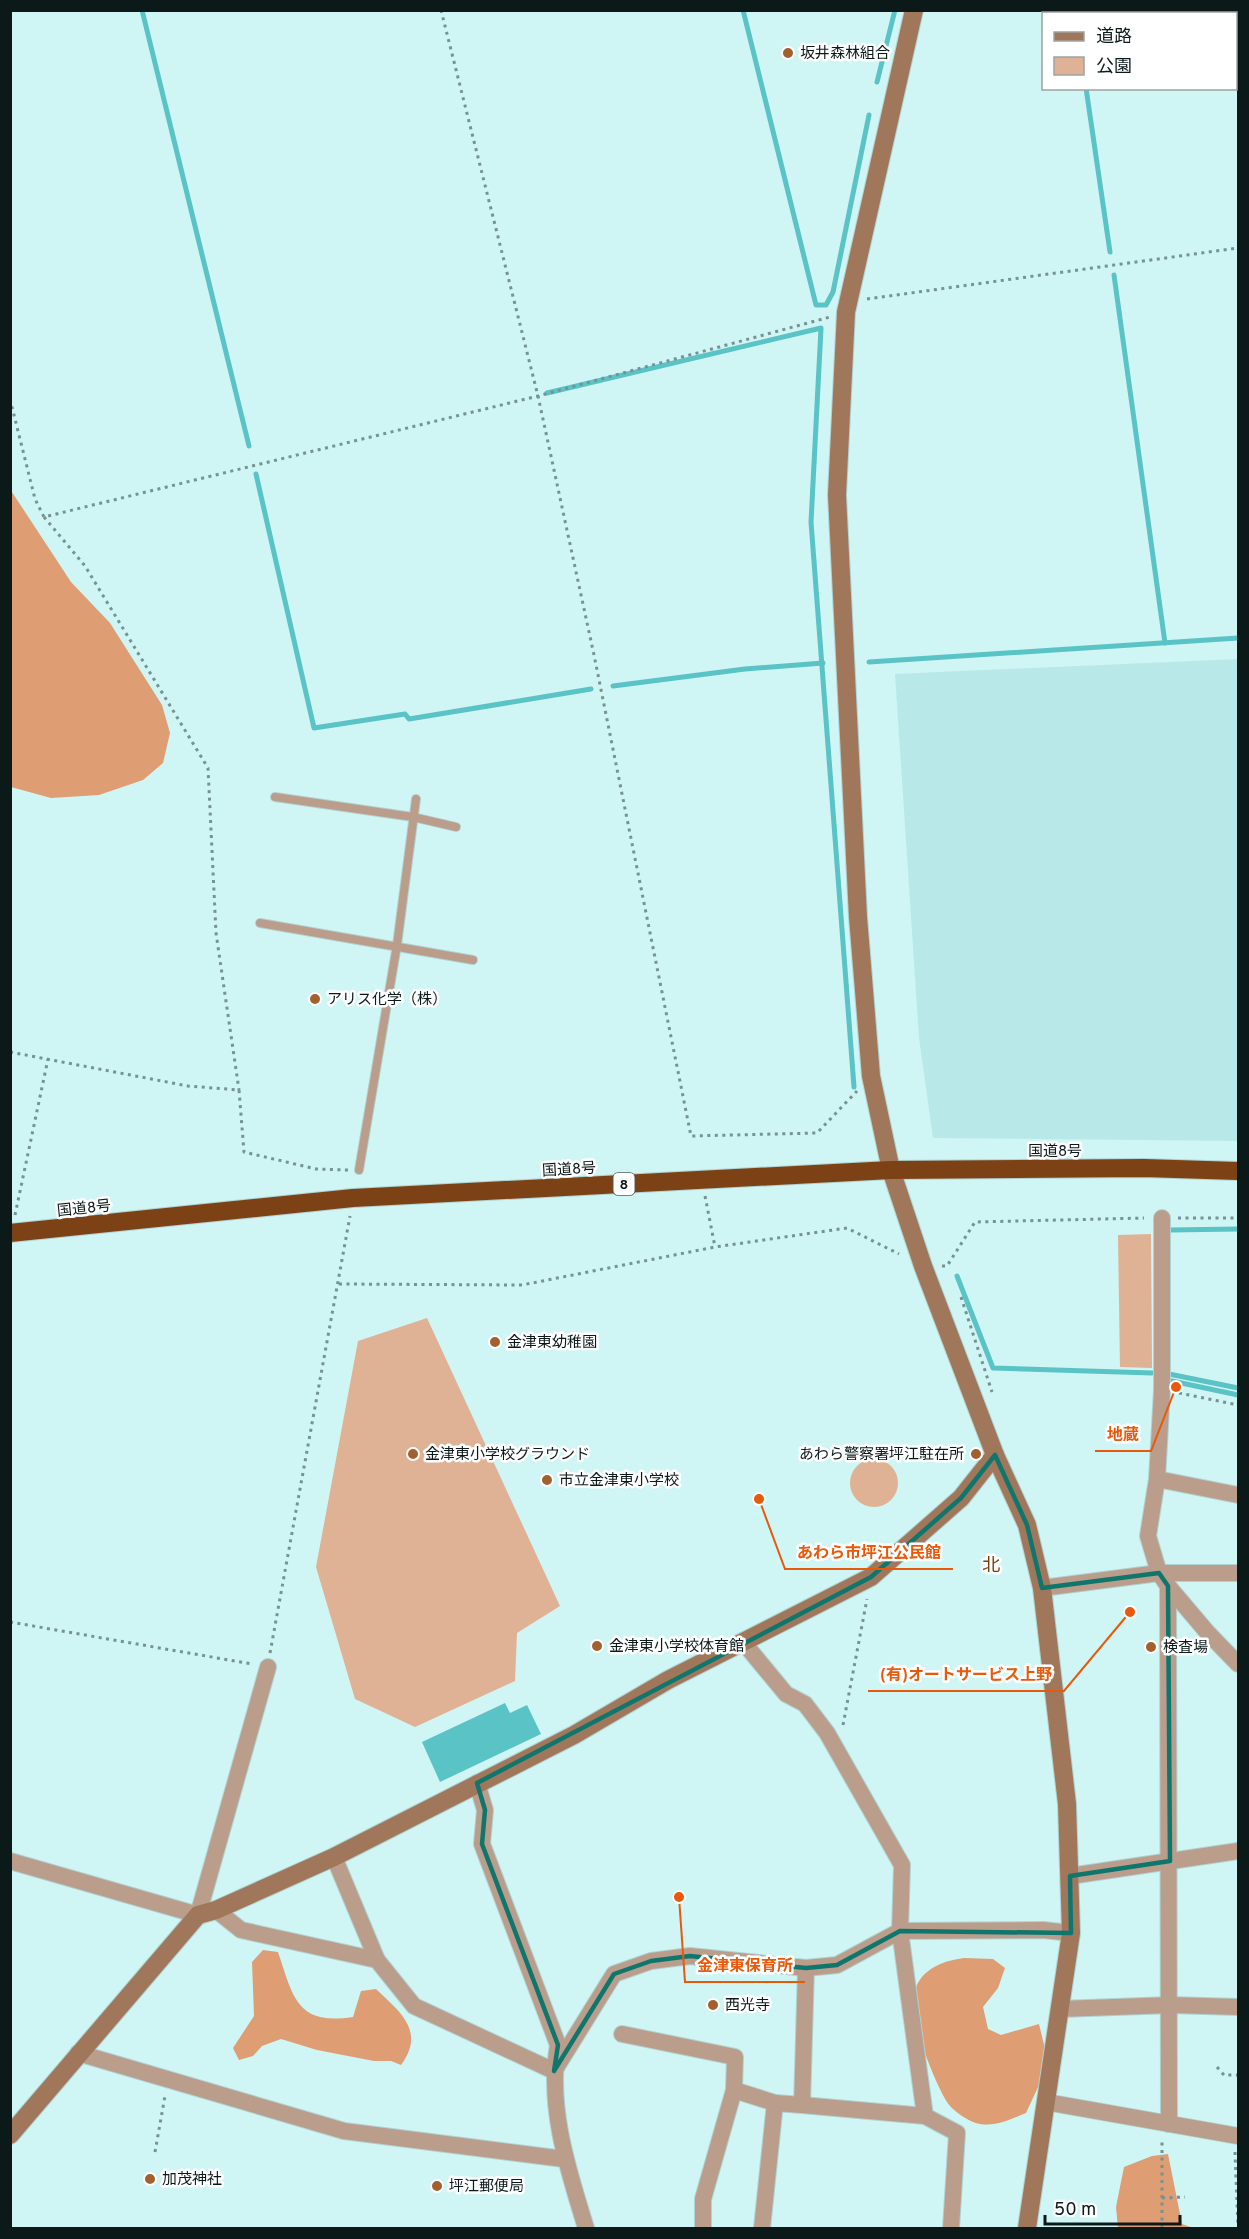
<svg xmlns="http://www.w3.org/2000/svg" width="1249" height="2239" font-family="Overpass,'Noto Sans JP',sans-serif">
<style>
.built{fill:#b9e8e8}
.green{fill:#e0b295}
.forest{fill:#de9d72}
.water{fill:#5ac3c5}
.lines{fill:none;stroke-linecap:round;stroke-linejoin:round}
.stream{stroke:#5ac3c5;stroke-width:5}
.lane-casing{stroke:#b0d2d2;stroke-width:10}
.street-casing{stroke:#b0d2d2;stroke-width:18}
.secondary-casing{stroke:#b0d2d2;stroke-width:20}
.highway-casing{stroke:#b0d2d2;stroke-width:20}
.path{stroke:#779292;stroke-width:3;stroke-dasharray:3 4.5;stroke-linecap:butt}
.lane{stroke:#bb9d8b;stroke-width:8}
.street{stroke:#bb9d8b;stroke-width:16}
.secondary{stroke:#a1775b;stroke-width:18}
.highway{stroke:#7c4216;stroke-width:18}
.marked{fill:none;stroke:#0f766e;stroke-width:4.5;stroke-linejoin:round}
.poi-dot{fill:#a3602f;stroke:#fff;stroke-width:2}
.labels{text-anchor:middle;stroke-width:5;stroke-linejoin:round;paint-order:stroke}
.shield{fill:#fff;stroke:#555e5e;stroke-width:1.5}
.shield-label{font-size:14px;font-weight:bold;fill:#0c1919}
.poi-label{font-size:15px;fill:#0c1919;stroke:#fff;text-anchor:start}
.street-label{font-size:15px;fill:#0c1919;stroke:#fff}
.quarter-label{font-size:18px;fill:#783d0b;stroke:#fff}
.leader{fill:none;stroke:#e8590c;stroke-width:2}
.callout-dot{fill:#e8590c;stroke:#fff;stroke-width:2}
.callout-label{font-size:16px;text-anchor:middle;font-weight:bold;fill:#e8590c;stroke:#fff;stroke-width:5;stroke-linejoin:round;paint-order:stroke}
</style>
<rect width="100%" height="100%" fill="#cff5f5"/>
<path class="built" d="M 1238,659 L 1238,1141 L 933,1138 L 919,1038 L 895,674 Z"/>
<g class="green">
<path d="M 1151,1234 L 1152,1368 L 1120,1367 L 1118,1235 Z"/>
<path d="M 427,1318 L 560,1606 L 517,1633 L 515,1681 L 415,1727 L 355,1699 L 316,1567 L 358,1341 Z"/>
<circle cx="874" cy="1483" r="24"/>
</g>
<g class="forest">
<path d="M 10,489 L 71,582 L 110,623 L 162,705 L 170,733 L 163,763 L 143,780 L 99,795 L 51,798 L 11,787 Z"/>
<path d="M 263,1950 L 278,1952 C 293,1996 296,2026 353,2017 L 361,1991 L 376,1989 C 400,2012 426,2031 401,2065 L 391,2061 L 374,2061 L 317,2050 L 281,2039 L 262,2046 L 253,2056 L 239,2060 L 233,2048 L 254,2016 L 252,1962 Z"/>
<path d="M 964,1958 L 993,1959 L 1005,1968 L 998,1988 L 983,2007 L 988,2029 L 1001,2035 L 1039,2024 L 1046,2053 L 1039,2085 L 1026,2113 C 1009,2120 992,2129 973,2122 C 965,2119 951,2109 947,2102 C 935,2083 909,2018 913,1997 C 918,1970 941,1961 964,1958 Z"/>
<path d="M 1168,2154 L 1182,2224 L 1193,2228 L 1118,2228 L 1116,2207 L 1124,2167 L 1152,2156 Z"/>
</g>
<path class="water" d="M 505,1703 L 510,1713 L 527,1705 L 541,1734 L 440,1782 L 422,1742 Z"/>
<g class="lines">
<g class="stream">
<path d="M 142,10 L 249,446"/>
<path d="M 743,10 L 816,305 L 826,305 L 833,292 L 869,115"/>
<path d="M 1075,10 L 1076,14"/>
<path d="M 1207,10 L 1210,14"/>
<path d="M 1236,47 L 1238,51"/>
<path d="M 877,82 L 895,10"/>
<path d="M 1086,88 L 1110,252"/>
<path d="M 1114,275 L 1165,643"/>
<path d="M 547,393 L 821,328 L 811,522 L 854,1087"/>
<path d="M 256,474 L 314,728 L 405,714 L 409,719 L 591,689"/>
<path d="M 869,662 L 1238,638"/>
<path d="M 613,686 L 745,669 L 823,663"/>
<path d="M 1170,1230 L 1238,1229"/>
<path d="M 957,1276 L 993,1368 L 1152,1373"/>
<path d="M 1169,1374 L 1238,1388"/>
<path d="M 1172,1381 L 1238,1395"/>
</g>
<defs>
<g id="lane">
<path d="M 275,797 L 413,817 L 456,827"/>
<path d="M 260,923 L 473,960"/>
<path d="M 359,1170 L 397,945 L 416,799"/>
</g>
<g id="street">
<path d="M 1162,1218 L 1162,1390 L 1157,1479 L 1148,1536 L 1159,1573 L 1168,1586 L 1207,1632 L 1238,1664"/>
<path d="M 1157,1479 L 1238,1495"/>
<path d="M 1168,1586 L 1169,2124"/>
<path d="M 1042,1588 L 1159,1573 L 1238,1573"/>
<path d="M 743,1642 L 786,1694 L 805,1704 L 827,1733 L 902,1865 L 900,1931 L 925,2116 L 957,2133 L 951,2228"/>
<path d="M 477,1783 L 485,1810 L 482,1844 L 558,2045 C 547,2106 568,2170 586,2228"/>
<path d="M 334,1857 L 377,1960"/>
<path d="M 10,1861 L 198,1915 L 268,1667"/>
<path d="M 1070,1876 L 1238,1851"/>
<path d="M 216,1910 L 241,1930 L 377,1960 L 414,2006 L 554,2071"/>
<path d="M 1060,2009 L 1171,2005 L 1238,2007"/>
<path d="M 622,2034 L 735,2057 L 734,2090 L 775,2103"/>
<path d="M 78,2053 L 344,2131 L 564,2159"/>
<path d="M 554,2071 L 614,1974 L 651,1961 L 690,1956 L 806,1968 L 837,1965 L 900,1931 L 1043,1930 L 1071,1933"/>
<path d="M 1046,2102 L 1238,2136"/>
<path d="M 802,2105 L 925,2116"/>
<path d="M 703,2228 L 703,2199 L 734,2090"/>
<path d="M 762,2228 L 775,2103 L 802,2105 L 806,1968"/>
</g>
<g id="secondary">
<path d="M 914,10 L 846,312 L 837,495 L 858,917 L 871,1076 L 891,1170 L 923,1266 L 995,1455 L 1027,1525 L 1042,1588 L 1067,1804 L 1071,1933 L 1027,2228"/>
<path d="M 1236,14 L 1238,18"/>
<path d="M 10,2135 L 198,1915 L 216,1910 L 334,1857 L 574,1735 L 668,1680 L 871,1577 L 961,1498 L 995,1455"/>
</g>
<path id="highway" d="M 10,1233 L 353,1198 L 891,1170 L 1144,1168 L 1238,1171"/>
</defs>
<use href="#lane" class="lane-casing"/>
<use href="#street" class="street-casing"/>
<use href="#secondary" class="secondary-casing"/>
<use href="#highway" class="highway-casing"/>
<g class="path">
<path d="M 441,10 L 538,396 L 594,655 L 691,1136 L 817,1133 L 857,1091"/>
<path d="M 867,299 L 1238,248"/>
<path d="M 10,399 L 35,499 L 44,517 L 538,396 L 830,317"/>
<path d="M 44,517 L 85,566 L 208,768 L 216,933 L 239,1090"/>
<path d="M 10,1052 L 188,1086 L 239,1090 L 244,1152 L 316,1169 L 348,1170"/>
<path d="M 705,1196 L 715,1247"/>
<path d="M 15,1215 L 48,1059"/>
<path d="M 1178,1218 L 1238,1218"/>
<path d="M 942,1266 L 947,1266 L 975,1222 L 1144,1218"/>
<path d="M 339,1284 L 522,1285 L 715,1247 L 847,1228 L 899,1254"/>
<path d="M 961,1297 L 992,1392"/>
<path d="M 1179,1393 L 1238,1405"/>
<path d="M 10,1622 L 252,1664"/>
<path d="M 270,1653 L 350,1216"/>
<path d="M 843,1725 L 867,1599"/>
<path d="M 1217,2067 L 1224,2075 L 1238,2075"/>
<path d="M 155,2152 L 165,2096"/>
<path d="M 1235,2152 L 1238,2228"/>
<path d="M 1162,2198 L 1185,2197"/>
<path d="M 1162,2228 L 1162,2139"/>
</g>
<use href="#lane" class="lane"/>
<use href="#street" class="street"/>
<use href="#secondary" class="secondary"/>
<use href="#highway" class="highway"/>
</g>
<path class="marked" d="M 995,1455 L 1027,1525 L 1042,1588 L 1159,1573 L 1168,1586 L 1170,1861 L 1070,1876 L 1071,1933 L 900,1931 L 837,1965 L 806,1968 L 690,1956 L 651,1961 L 614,1974 L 554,2071 L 558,2045 L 482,1844 L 485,1810 L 477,1783 L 871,1577 L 961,1498 Z"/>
<g class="poi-dot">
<circle cx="788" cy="53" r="6"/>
<circle cx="315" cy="999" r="6"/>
<circle cx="495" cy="1342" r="6"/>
<circle cx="413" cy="1454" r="6"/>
<circle cx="976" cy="1454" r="6"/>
<circle cx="547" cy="1480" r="6"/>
<circle cx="597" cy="1646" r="6"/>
<circle cx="1151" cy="1647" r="6"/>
<circle cx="713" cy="2005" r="6"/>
<circle cx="150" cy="2179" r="6"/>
<circle cx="437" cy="2186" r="6"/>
</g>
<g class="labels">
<rect class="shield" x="613.5" y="1173" width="21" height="22" rx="4.5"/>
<g class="shield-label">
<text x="624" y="1189">8</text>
</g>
<g class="poi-label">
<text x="800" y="58">坂井森林組合</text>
<text x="327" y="1004">アリス化学（株）</text>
<text x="507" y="1347">金津東幼稚園</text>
<text x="425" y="1459">金津東小学校グラウンド</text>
<text x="964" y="1459" text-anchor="end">あわら警察署坪江駐在所</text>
<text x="559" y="1485">市立金津東小学校</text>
<text x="609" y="1651">金津東小学校体育館</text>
<text x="1163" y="1652">検査場</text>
<text x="725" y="2010">西光寺</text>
<text x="162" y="2184">加茂神社</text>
<text x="449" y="2191">坪江郵便局</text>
</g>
<g class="street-label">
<text x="1055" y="1156">国道8号</text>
<text transform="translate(569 1169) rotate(-3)" y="5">国道8号</text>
<text transform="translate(84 1208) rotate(-6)" y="5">国道8号</text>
</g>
<g class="quarter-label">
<text x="991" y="1571">北</text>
</g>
</g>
<path class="leader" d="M1176 1387L1151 1451H1095M759 1499L785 1569H953M1130 1612L1064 1691H868M679 1897L685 1982H805"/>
<g class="callout-dot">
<circle cx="1176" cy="1387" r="6"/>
<circle cx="759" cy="1499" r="6"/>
<circle cx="1130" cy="1612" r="6"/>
<circle cx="679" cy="1897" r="6"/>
</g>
<g class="callout-label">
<text x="1123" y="1440">地蔵</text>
<text x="869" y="1558">あわら市坪江公民館</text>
<text x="966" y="1680">(有)オートサービス上野</text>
<text x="745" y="1971">金津東保育所</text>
</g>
<rect width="1249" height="2239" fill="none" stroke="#0c1919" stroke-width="24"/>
<rect x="1042" y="12" width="195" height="78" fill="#ffffff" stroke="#9ea3a3" stroke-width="1.5"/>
<rect x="1054" y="32" width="30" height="9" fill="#a1775b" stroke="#9ea3a3" stroke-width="1.5"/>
<text x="1096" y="42" font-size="18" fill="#0c1919">道路</text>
<rect x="1054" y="57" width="30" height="18" fill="#e0b295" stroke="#9ea3a3" stroke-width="1.5"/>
<text x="1096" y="72" font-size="18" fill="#0c1919">公園</text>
<path d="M1045 2215v9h135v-9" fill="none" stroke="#0c1919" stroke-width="3"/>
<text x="1054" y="2215" font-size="18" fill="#0c1919" stroke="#ffffff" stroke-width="4.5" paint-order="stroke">50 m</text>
</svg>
